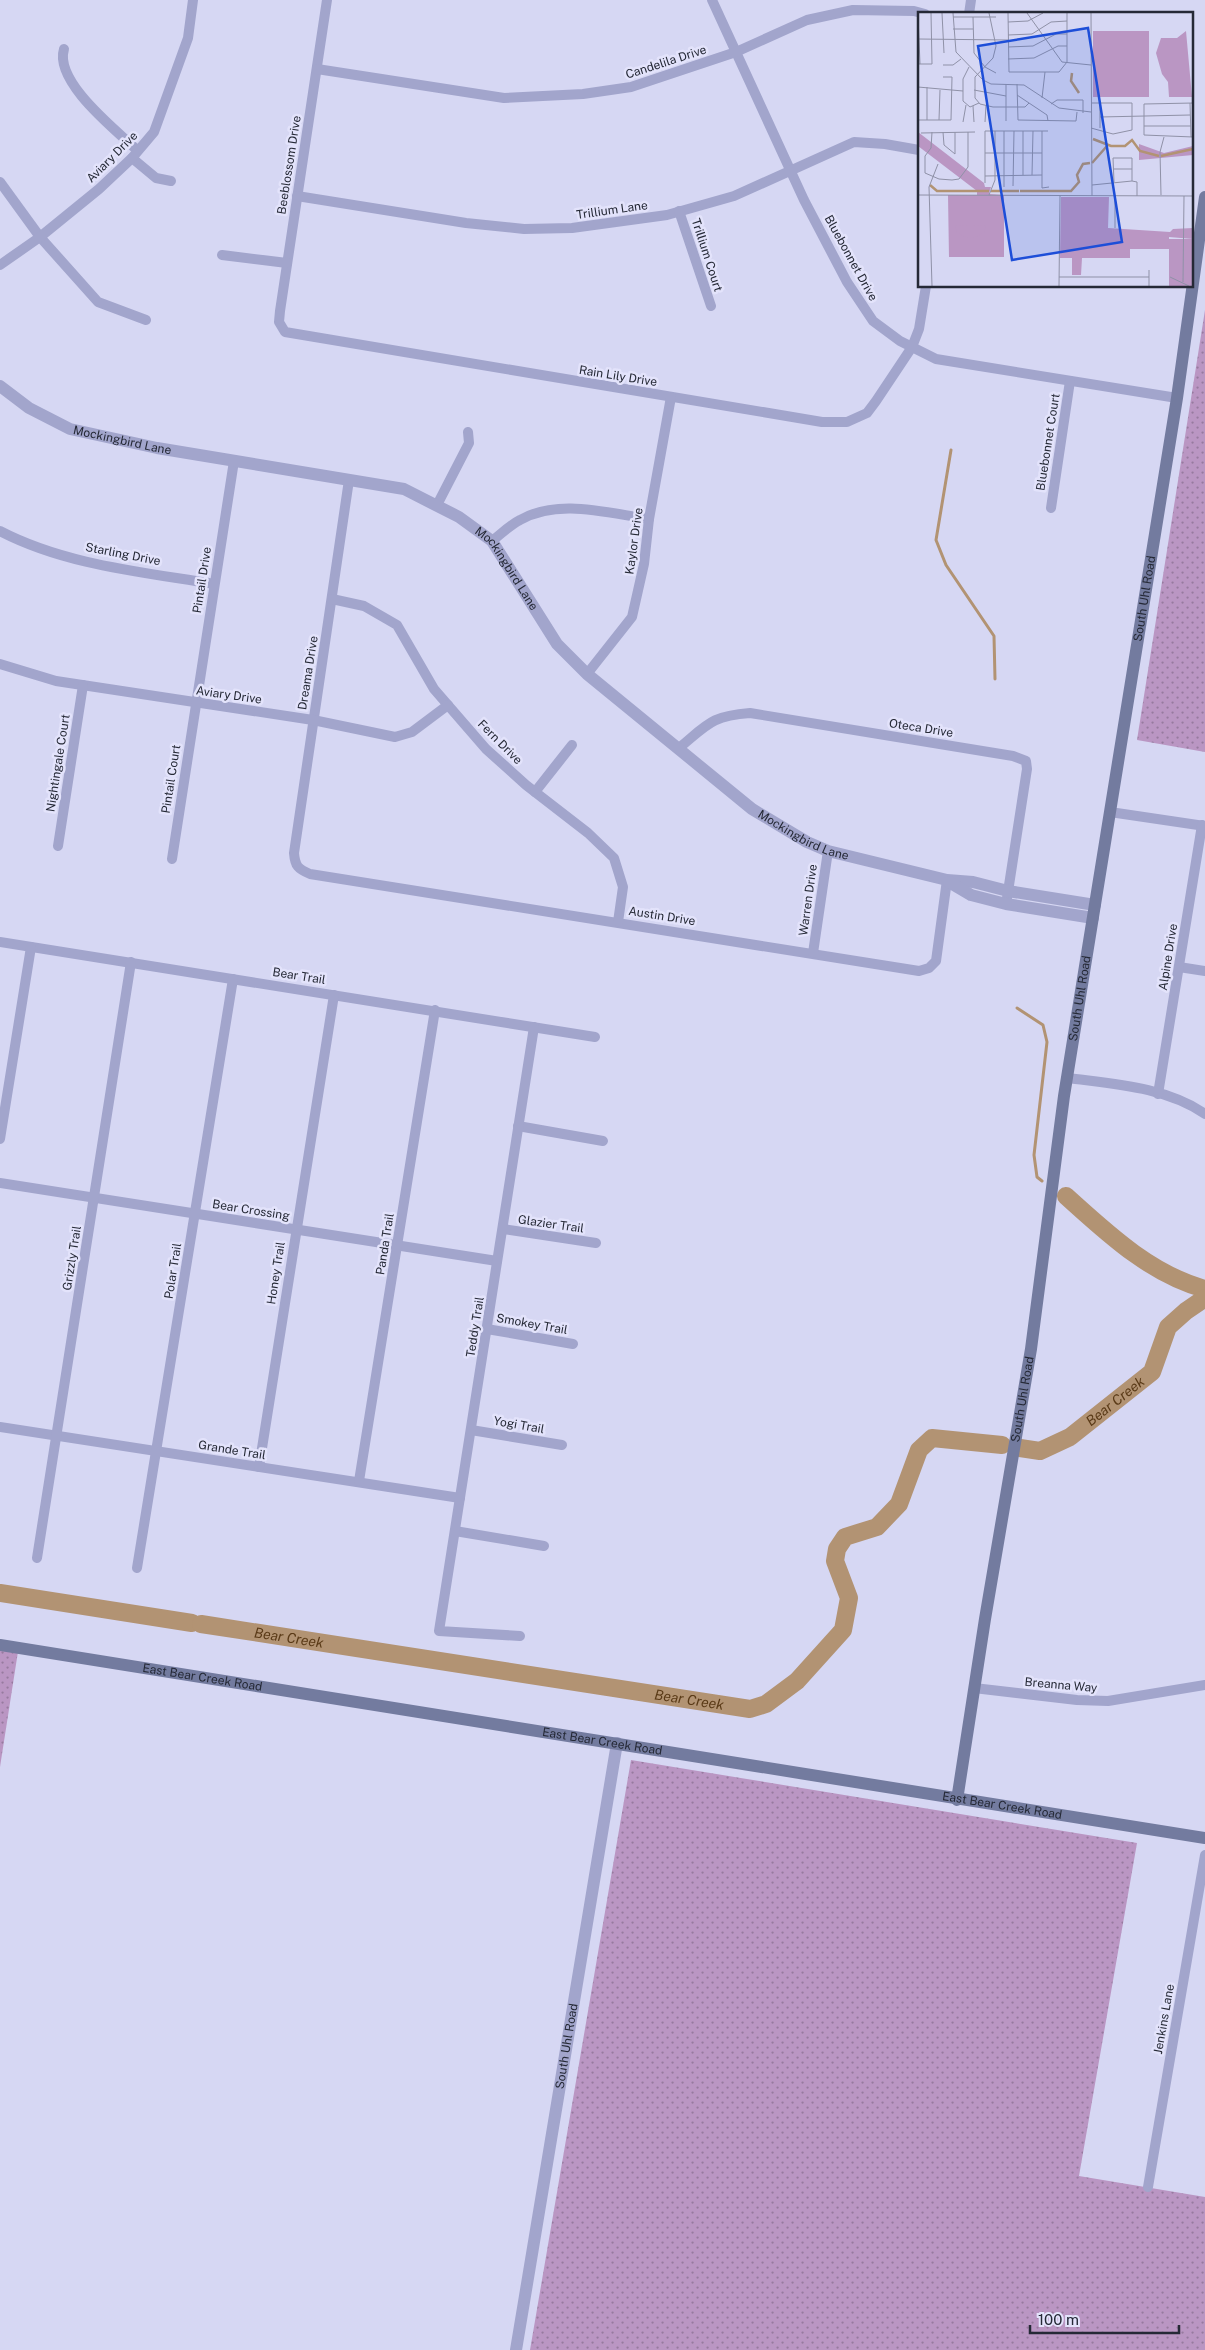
<svg xmlns="http://www.w3.org/2000/svg" width="1205" height="2350" font-family="'Public Sans',sans-serif">
<style>
.grass{fill:url(#grass-dots)}
.lines{fill:none;stroke-linecap:round;stroke-linejoin:round}
.stream{stroke:#b29373;stroke-width:3}
.river{stroke:#b29373;stroke-width:18}
.minor{stroke:#a2a5cc;stroke-width:10}
.tertiary{stroke:#a2a5cc;stroke-width:12}
.secondary{stroke:#737b9f;stroke-width:12}
.labels{text-anchor:middle;stroke-width:5;stroke-linejoin:round;paint-order:stroke}
.street-label{font-size:12px;fill:#252936;stroke:#e3e3fb}
.water-label{font-size:14px;font-style:italic;fill:#5a3a17;stroke:#e3e3fb}
.inset-river{fill:none;stroke:#b29373;stroke-width:2.5}
.inset-road{fill:none;stroke:#8f91a7;stroke-width:1}
.view{fill:#1d4ed8;fill-opacity:0.15;stroke:#1d4ed8;stroke-width:2.5}
.inset-edge{fill:none;stroke:#252936;stroke-width:2.5}
</style>
<defs>
<pattern id="grass-dots" width="8" height="8" patternUnits="userSpaceOnUse" patternTransform="scale(1.25)"><rect width="8" height="8" fill="#ba96c3"/><path d="M2 2h.1M6 6h.1" fill="none" stroke="#977a9f" stroke-width="1.8" stroke-linecap="round"/></pattern>
</defs>
<rect width="100%" height="100%" fill="#d6d7f3"/>
<g class="grass">
<path d="M 1205,310 L 1205,752 L 1137,740 Z"/>
<path d="M 0,1642 L 19,1645 L 0,1767 Z"/>
<path d="M 631,1760 L 1137,1843 L 1079,2176 L 1205,2197 L 1205,2350 L 530,2350 Z"/>
</g>
<g class="lines">
<g class="stream">
<path d="M 951,450 L 936,540 L 946,565 L 994,636 L 995,679"/>
<path d="M 1017,1008 L 1043,1025 L 1047,1042 L 1034,1155 L 1037,1177 L 1042,1181"/>
</g>
<g class="river">
<path d="M 1066,1196 C 1107,1233 1150,1274 1205,1289"/>
<path id="s1" d="M 1020,1448 L 1040,1451 L 1070,1437 L 1152,1372 L 1168,1327 L 1186,1311 L 1205,1298"/>
<path d="M 0,1593 L 192,1623"/>
<path id="s2" d="M 201,1624 L 750,1709 L 766,1704 L 797,1681 L 843,1630 L 849,1598 L 835,1561 L 837,1549 L 845,1537 L 877,1527 L 899,1504 L 919,1450 L 932,1438 L 1002,1445"/>
</g>
<g class="minor">
<path d="M 327,0 L 280,311 L 279,322 L 285,332 L 822,422 L 847,422 L 867,413 L 876,401 L 912,347 L 919,329 L 926,286"/>
<path d="M 712,0 L 804,200 L 847,282 L 873,321 L 900,341 L 936,359 L 1177,398"/>
<path d="M 969,14 L 971,0"/>
<path d="M 64,49 C 54,82 116,130 137,150"/>
<path d="M 317,69 L 504,98 L 583,94 L 631,87 L 736,52 L 807,20 L 853,10 L 914,11 L 925,14"/>
<path d="M 132,158 L 156,178 L 171,181"/>
<path d="M 0,182 L 40,237 L 98,302 L 146,320"/>
<path d="M 297,196 L 466,223 L 524,229 L 572,228 L 667,215 L 734,196 L 854,142 L 885,144 L 919,150"/>
<path d="M 679,211 L 711,306"/>
<path d="M 222,255 L 287,263"/>
<path d="M 0,265 L 40,237 L 99,189 L 132,158 L 154,132 L 188,38 L 193,0"/>
<path d="M 349,480 L 294,853 C 295,866 298,869 310,874 L 919,971 L 929,968 L 936,961 L 947,880"/>
<path d="M 437,505 L 469,443 L 468,432"/>
<path d="M 1051,508 L 1070,381"/>
<path d="M 0,531 C 65,565 143,572 214,584"/>
<path d="M 492,541 C 501,534 510,525 520,520 C 558,498 607,513 649,519"/>
<path d="M 332,599 L 364,606 L 397,625 L 434,689 L 486,749 L 526,785 L 588,833 L 614,858 L 623,887 L 618,922"/>
<path d="M 0,664 L 56,681 L 313,720 L 395,737 L 412,732 L 448,705"/>
<path d="M 587,674 L 632,617 L 644,564 L 649,519 L 671,397"/>
<path d="M 679,748 C 708,724 711,716 750,713 L 1013,756 L 1026,761 L 1027,769 L 1007,898"/>
<path d="M 535,792 L 572,745"/>
<path d="M 1110,812 L 1205,826"/>
<path d="M 58,846 L 83,685"/>
<path d="M 172,859 L 234,461"/>
<path d="M 0,942 L 595,1037"/>
<path d="M 813,953 L 828,851"/>
<path d="M 1179,967 L 1205,971"/>
<path d="M 1068,1078 C 1113,1084 1166,1087 1205,1114"/>
<path d="M 1158,1094 L 1202,825"/>
<path d="M 518,1126 L 603,1141"/>
<path d="M 0,1139 L 31,947"/>
<path d="M 0,1183 L 497,1261"/>
<path d="M 503,1229 L 596,1243"/>
<path d="M 487,1329 L 573,1344"/>
<path d="M 0,1427 L 460,1498"/>
<path d="M 471,1430 L 562,1445"/>
<path d="M 259,1467 L 334,995"/>
<path d="M 359,1481 L 435,1010"/>
<path d="M 455,1531 L 544,1546"/>
<path d="M 37,1558 L 131,962"/>
<path d="M 137,1568 L 233,979"/>
<path d="M 520,1636 L 439,1631 L 534,1027"/>
<path d="M 974,1688 L 1077,1700 L 1108,1701 L 1205,1685"/>
<path d="M 1148,2187 L 1205,1855"/>
</g>
<g class="tertiary">
<path id="s3" d="M 0,386 L 29,408 L 70,429 L 157,448 L 404,489 L 459,517 L 492,541 L 557,644 L 587,674 L 752,809 L 807,842 L 828,851 L 947,880 L 973,882 L 1008,891 L 1095,905"/>
<path d="M 949,882 L 971,895 L 1006,904 L 1093,918"/>
<path id="s4" d="M 516,2350 L 617,1743"/>
</g>
<g class="secondary">
<path id="s5" d="M 0,1645 L 1205,1838"/>
<path id="s6" d="M 957,1800 L 985,1619 L 1031,1349 L 1064,1096 L 1177,398 L 1205,197"/>
</g>
</g>
<g class="labels">
<g class="street-label">
<text transform="translate(666 62) rotate(-18)" y="4">Candelila Drive</text>
<text transform="translate(112 157) rotate(-45)" y="4">Aviary Drive</text>
<text transform="translate(289 165) rotate(-81)" y="4">Beeblossom Drive</text>
<text transform="translate(612 210) rotate(-8)" y="4">Trillium Lane</text>
<text transform="translate(707 255) rotate(72)" y="4">Trillium Court</text>
<text transform="translate(851 258) rotate(61)" y="4">Bluebonnet Drive</text>
<text transform="translate(618 376) rotate(9)" y="4">Rain Lily Drive</text>
<text dy="4" stroke="none"><textPath href="#s3" startOffset="136">Mockingbird Lane</textPath></text>
<text transform="translate(1048 442) rotate(-81)" y="4">Bluebonnet Court</text>
<text transform="translate(634 541) rotate(-82)" y="4">Kaylor Drive</text>
<text transform="translate(123 554) rotate(11)" y="4">Starling Drive</text>
<text dy="4" stroke="none"><textPath href="#s3" startOffset="555">Mockingbird Lane</textPath></text>
<text transform="translate(202 580) rotate(-81)" y="4">Pintail Drive</text>
<text dy="4" stroke="none"><textPath href="#s6" startOffset="1216">South Uhl Road</textPath></text>
<text transform="translate(308 673) rotate(-81)" y="4">Dreama Drive</text>
<text transform="translate(229 695) rotate(8)" y="4">Aviary Drive</text>
<text transform="translate(921 728) rotate(9)" y="4">Oteca Drive</text>
<text transform="translate(500 742) rotate(45)" y="4">Fern Drive</text>
<text transform="translate(58 763) rotate(-81)" y="4">Nightingale Court</text>
<text transform="translate(171 779) rotate(-81)" y="4">Pintail Court</text>
<text dy="4" stroke="none"><textPath href="#s3" startOffset="960">Mockingbird Lane</textPath></text>
<text transform="translate(808 900) rotate(-82)" y="4">Warren Drive</text>
<text transform="translate(662 916) rotate(9)" y="4">Austin Drive</text>
<text transform="translate(1168 957) rotate(-81)" y="4">Alpine Drive</text>
<text transform="translate(299 976) rotate(9)" y="4">Bear Trail</text>
<text dy="4" stroke="none"><textPath href="#s6" startOffset="811">South Uhl Road</textPath></text>
<text transform="translate(251 1210) rotate(9)" y="4">Bear Crossing</text>
<text transform="translate(551 1224) rotate(8)" y="4">Glazier Trail</text>
<text transform="translate(385 1244) rotate(-81)" y="4">Panda Trail</text>
<text transform="translate(72 1258) rotate(-81)" y="4">Grizzly Trail</text>
<text transform="translate(173 1271) rotate(-81)" y="4">Polar Trail</text>
<text transform="translate(276 1273) rotate(-81)" y="4">Honey Trail</text>
<text transform="translate(532 1324) rotate(10)" y="4">Smokey Trail</text>
<text transform="translate(475 1327) rotate(-81)" y="4">Teddy Trail</text>
<text dy="4" stroke="none"><textPath href="#s6" startOffset="406">South Uhl Road</textPath></text>
<text transform="translate(519 1425) rotate(10)" y="4">Yogi Trail</text>
<text transform="translate(232 1450) rotate(9)" y="4">Grande Trail</text>
<text dy="4" stroke="none"><textPath href="#s5" startOffset="205">East Bear Creek Road</textPath></text>
<text transform="translate(1061 1685) rotate(5)" y="4">Breanna Way</text>
<text dy="4" stroke="none"><textPath href="#s5" startOffset="610">East Bear Creek Road</textPath></text>
<text dy="4" stroke="none"><textPath href="#s5" startOffset="1015">East Bear Creek Road</textPath></text>
<text transform="translate(1164 2019) rotate(-80)" y="4">Jenkins Lane</text>
<text dy="4" stroke="none"><textPath href="#s4" startOffset="308">South Uhl Road</textPath></text>
</g>
<g class="water-label">
<text dy="5" stroke="none"><textPath href="#s1" startOffset="111">Bear Creek</textPath></text>
<text dy="5" stroke="none"><textPath href="#s2" startOffset="89">Bear Creek</textPath></text>
<text dy="5" stroke="none"><textPath href="#s2" startOffset="494">Bear Creek</textPath></text>
</g>
</g>
<g transform="translate(918 12)">
<rect width="275" height="275" fill="#d6d7f3"/>
<path d="M 175,19 L 231,19 L 231,85 L 175,85 ZM 268,19 L 274,85 L 251,85 L 250,70 L 244,62 L 238,41 L 243,26 L 259,26 ZM 0,120 L 66,171 L 67,175 L 73,175 L 71,182 L 86,183 L 86,245 L 31,245 L 30,183 L 59,183 L 59,179 L 0,134 ZM 143,185 L 191,185 L 190,216 L 252,220 L 255,217 L 275,216 L 275,227 L 251,225 L 251,237 L 212,237 L 212,246 L 164,246 L 163,263 L 154,263 L 154,246 L 142,246 Z" fill="#ba96c3"/>
<path d="M 221,132 L 246,141 L 275,134 L 275,143 L 221,148 ZM 251,227 L 275,227 L 275,274 L 251,274 Z" fill="#ba96c3"/>
<path d="M 37,213 L 50,214 L 50,226 L 39,221 ZM 68,213 L 66,221 L 55,226 L 55,214 Z" fill="#ba96c3"/>
<path class="inset-river" d="M 154,61 L 153,69 L 161,81M 175,127 L 193,134 L 207,134 L 214,128 L 222,139 L 241,144M 243,144 L 275,137M 174,151 L 189,134M 12,173 L 19,179 L 71,179M 73,179 L 101,179M 102,179 L 153,179 L 161,170 L 159,163 L 165,152 L 172,151"/>
<path class="inset-road" d="M 24,1 L 26,41M 35,1 L 38,40 L 65,68 L 73,72 L 106,73 L 141,96 L 173,100M 71,1 L 78,34 L 75,46 L 57,65 L 57,86 L 62,92 L 75,95 L 107,95 L 111,91M 90,1 L 91,60 L 141,60 L 149,50 L 149,1M 109,1 L 144,50 L 173,53M 173,1 L 174,184M 0,4 L 2,52M 35,5 L 78,5M 55,5 L 56,41 L 67,55 L 78,61M 90,10 L 110,9 L 125,1M 35,17 L 55,17M 90,23 L 114,22 L 133,10 L 149,9M 0,27 L 90,28M 90,35 L 115,34 L 138,22 L 149,22M 90,47 L 116,46 L 140,34 L 149,34M 0,52 L 14,52 L 13,1M 25,53 L 35,53 L 43,47M 51,55 L 45,67 L 45,89 L 52,95 L 61,91M 88,72 L 88,109M 99,72 L 100,108 L 158,109 L 159,100M 0,75 L 45,79M 9,75 L 9,108M 56,78 L 88,84M 99,83 L 129,103 L 130,109M 124,86 L 127,60M 272,91 L 273,125M 275,91 L 226,92 L 226,123 L 275,125M 133,92 L 139,88 L 165,88 L 165,101M 55,94 L 56,110M 182,105 L 272,103M 0,108 L 33,108 L 34,65 L 25,65M 21,108 L 22,78M 45,110 L 48,93M 67,110 L 68,93M 226,114 L 273,114M 173,116 L 195,122 L 214,118 L 214,91 L 174,91M 182,116 L 182,91M 86,119 L 86,175M 124,119 L 124,176 L 131,175M 14,120 L 13,136 L 7,144 L 7,161 L 21,167 L 34,168 L 41,167 L 50,155 L 50,120M 25,120 L 26,133 L 37,142M 3,121 L 57,120M 67,141 L 124,141M 37,142 L 37,120M 196,157 L 214,157M 105,163 L 105,119M 114,163 L 115,119M 67,164 L 124,163M 214,169 L 219,170 L 219,184M 196,170 L 195,146 L 214,146 L 214,169M 67,171 L 67,119 L 130,119M 174,173 L 214,169M 95,174 L 96,119M 0,183 L 275,184M 71,183 L 77,168 L 77,119M 243,183 L 242,140 L 246,125M 197,216 L 197,184M 231,258 L 231,274M 141,265 L 231,265M 252,265 L 271,274M 265,270 L 266,184M 14,274 L 11,175 L 20,152M 141,274 L 142,184"/>
<path class="view" d="M 170,16 L 204,230 L 94,248 L 60,34 Z"/>
<rect width="275" height="275" class="inset-edge"/>
</g>
<path d="M1030 2325v8h149v-8" fill="none" stroke="#252936" stroke-width="2.5"/>
<text x="1038" y="2325" font-size="15" fill="#252936" stroke="#e3e3fb" stroke-width="4" paint-order="stroke">100 m</text>
</svg>
